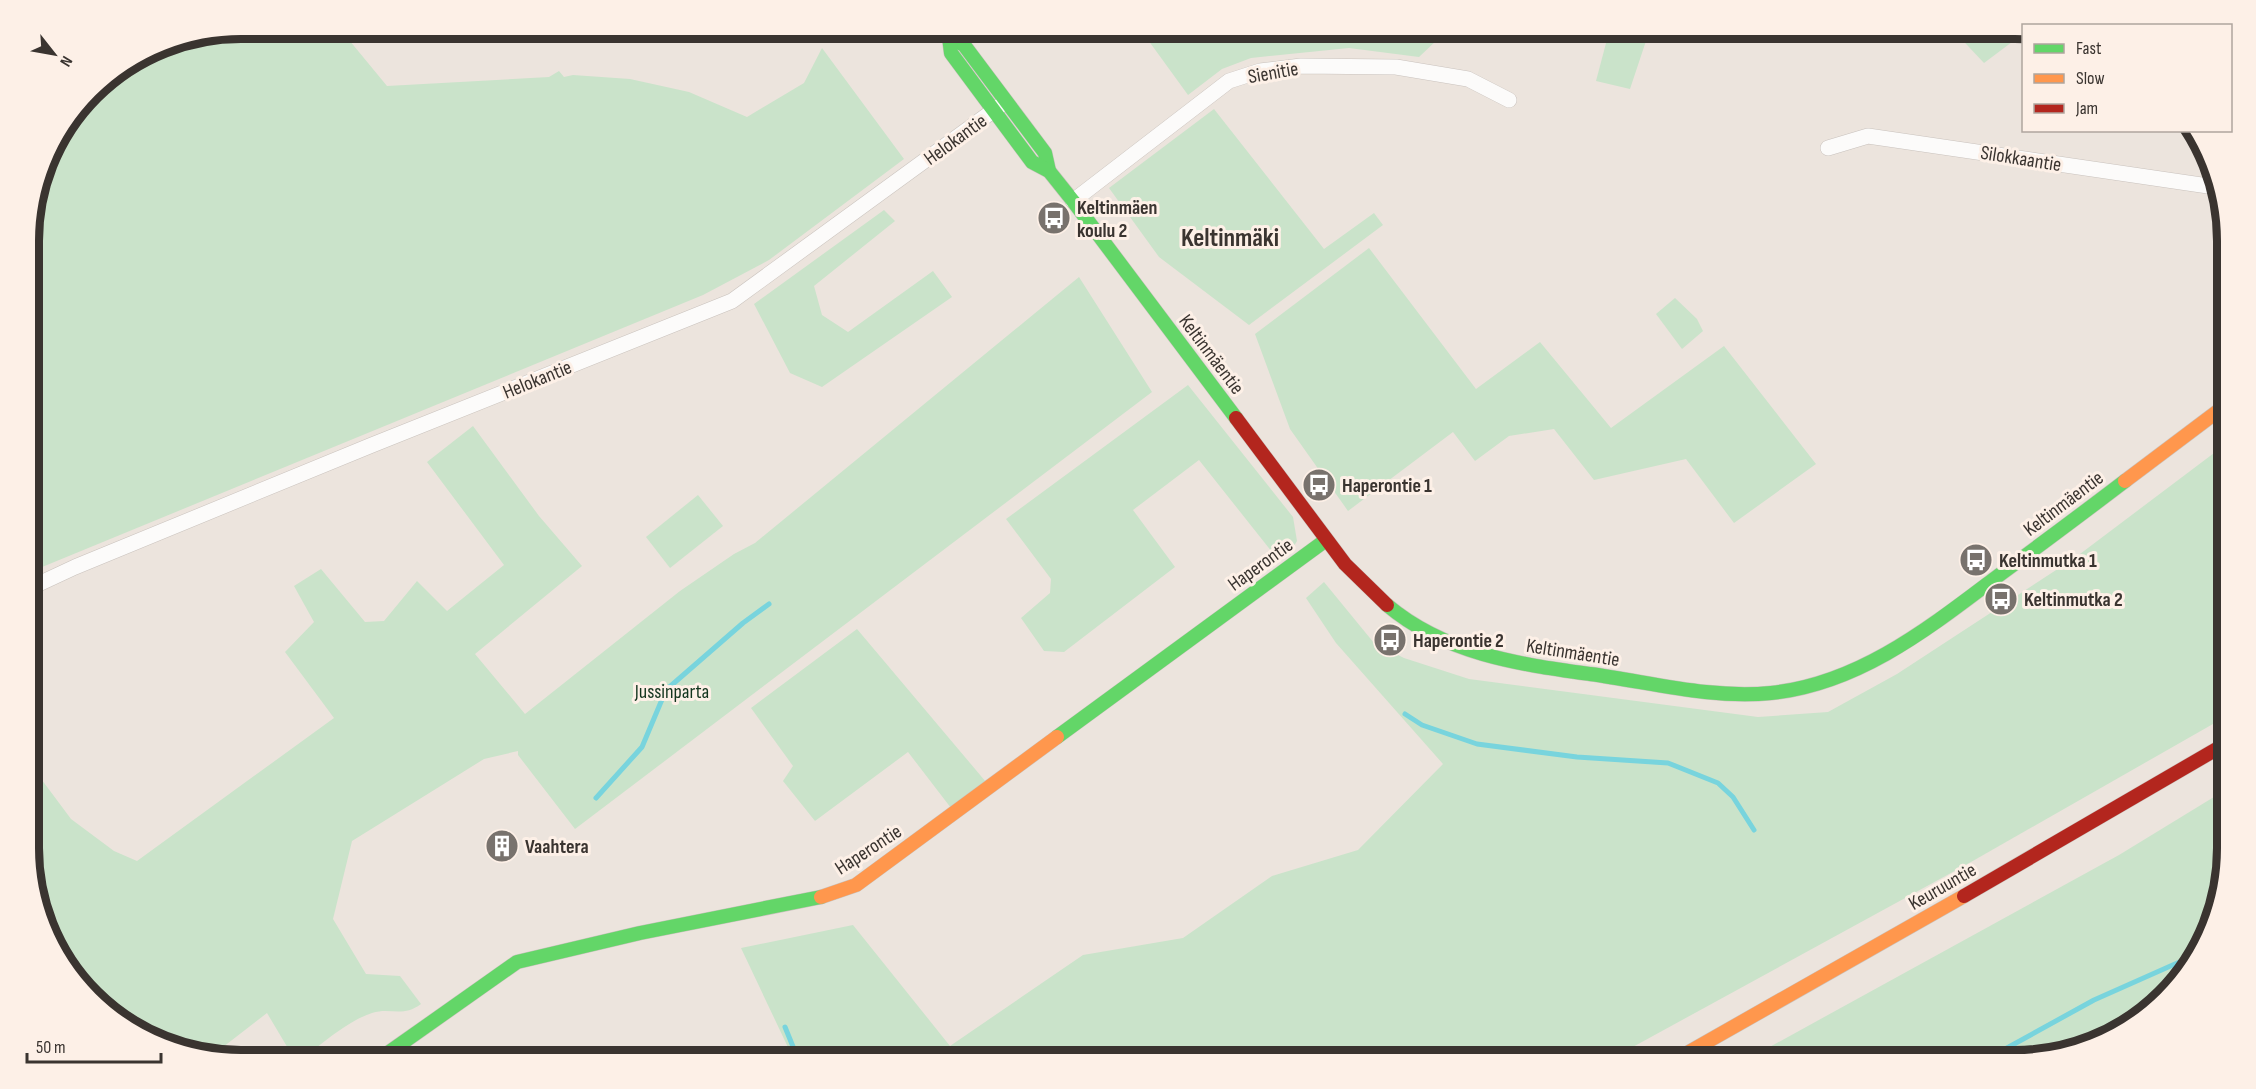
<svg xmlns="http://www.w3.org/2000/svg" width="2256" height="1089" font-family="'Sofia Sans Condensed',sans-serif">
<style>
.green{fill:#cae3ca}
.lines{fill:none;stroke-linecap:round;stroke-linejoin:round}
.stream{stroke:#78d4dd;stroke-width:5}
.street-casing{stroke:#c9c2bd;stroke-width:16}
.fast-casing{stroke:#c9c2bd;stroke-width:15}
.slow-casing{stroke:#c9c2bd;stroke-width:15}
.jam-casing{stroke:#c9c2bd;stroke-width:15}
.street{stroke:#fcfbfa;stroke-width:15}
.fast{stroke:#63d668;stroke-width:14}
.slow{stroke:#ff974d;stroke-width:14}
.jam{stroke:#b3261e;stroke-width:14}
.labels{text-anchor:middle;stroke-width:6;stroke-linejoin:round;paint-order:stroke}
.street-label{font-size:20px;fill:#3a3430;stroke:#fdf0e7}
.poi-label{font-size:20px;font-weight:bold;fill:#3a3430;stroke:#fdf0e7;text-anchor:start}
.park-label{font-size:20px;fill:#12341d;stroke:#fdf0e7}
.district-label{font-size:26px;font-weight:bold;fill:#3a3430;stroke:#fdf0e7}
.rim{fill:none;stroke:#3a3430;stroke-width:8}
</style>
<rect width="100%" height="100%" fill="#ece4dd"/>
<g class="green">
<path d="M 1610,28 L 1650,29 L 1630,89 L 1596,81 Z"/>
<path d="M 241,29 L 340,29 L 387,86 L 549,77 L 559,71 L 564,77 L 573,75 L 630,79 L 689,92 L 747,117 L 804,83 L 822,48 L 904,159 L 769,260 L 703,295 L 30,572 L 29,227 L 51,147 L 101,82 L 160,45 Z"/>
<path d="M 1148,29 L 1442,28 L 1442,29 L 1437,40 L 1419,57 L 1349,48 L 1251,58 L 1222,69 L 1188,95 L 1143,33 Z"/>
<path d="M 1952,29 L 2008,29 L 2016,39 L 1984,63 Z"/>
<path d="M 1214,109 L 1324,249 L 1374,213 L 1383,225 L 1249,325 L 1159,257 L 1109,188 Z"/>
<path d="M 884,210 L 895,221 L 814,286 L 822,315 L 848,332 L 933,271 L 952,297 L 822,387 L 790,373 L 754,304 Z"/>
<path d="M 1369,248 L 1476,389 L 1540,342 L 1611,428 L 1724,346 L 1816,464 L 1734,523 L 1686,459 L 1594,480 L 1554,429 L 1509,436 L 1475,461 L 1453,432 L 1348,511 L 1290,429 L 1255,334 Z"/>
<path d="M 1079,277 L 1152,392 L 575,829 L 518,755 L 518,751 L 484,759 L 352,841 L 333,919 L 366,974 L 400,976 L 421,1004 C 402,1018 391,1007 372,1013 C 353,1019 331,1036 316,1048 L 321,1060 L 295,1060 L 267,1013 L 214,1054 L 147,1039 L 72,977 L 30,876 L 30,764 L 71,819 L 114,851 L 137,861 L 334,718 L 285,652 L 314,622 L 294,586 L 321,569 L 365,622 L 384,621 L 417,581 L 447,611 L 504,565 L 427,462 L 473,426 L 539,516 L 582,566 L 475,654 L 525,714 L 680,591 L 734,554 L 755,543 Z"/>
<path d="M 1675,298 L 1697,319 L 1703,331 L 1682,349 L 1656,314 Z"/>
<path d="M 1188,385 L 1293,517 L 1297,541 L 1288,556 L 1272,552 L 1199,460 L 1133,510 L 1175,567 L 1064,652 L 1044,651 L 1021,618 L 1050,593 L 1051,579 L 1006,519 Z"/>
<path d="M 2226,444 L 2227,716 L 1971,862 L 1609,1060 L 794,1060 L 741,948 L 853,925 L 950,1046 L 1083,955 L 1183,938 L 1272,876 L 1358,850 L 1443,764 L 1336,643 L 1306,598 L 1324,582 L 1374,643 L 1404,658 L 1469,679 L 1758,717 L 1828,712 L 1897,674 L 2076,557 Z"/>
<path d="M 698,495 L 723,526 L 670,568 L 646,537 Z"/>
<path d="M 857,629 L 986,782 L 951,808 L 908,752 L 815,821 L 783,781 L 793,766 L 751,708 Z"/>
<path d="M 2227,789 L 2227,848 L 2206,942 L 2133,1024 L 2028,1060 L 1746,1060 L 2119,855 Z"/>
</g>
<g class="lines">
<g class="stream">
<path d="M 1405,714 L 1422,725 L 1477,744 L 1577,757 L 1668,763 L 1718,783 L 1733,797 L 1754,830"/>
<path d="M 596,798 L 642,747 L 666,690 L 743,623 L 769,604"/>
<path d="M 785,1027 L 796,1054 L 802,1060"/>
<path d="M 1985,1060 L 2094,1000 L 2193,956"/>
</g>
<defs>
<g id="street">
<path d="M 1828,148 L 1868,136 L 2215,187"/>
<path d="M 1073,201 L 1229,81 L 1260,71 L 1301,66 L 1396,67 L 1468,79 L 1509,100"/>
<path d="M 30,588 L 75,567 L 372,445 L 732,301 L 1001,105"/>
</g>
<g id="fast">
<path d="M 942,29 L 949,37 L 964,45 L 1045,153 L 1049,171"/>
<path d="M 949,37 L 951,53 L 1032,162 L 1049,171 L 1073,201 L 1236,418"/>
<path d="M 1387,605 C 1445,654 1518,664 1590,674 C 1650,682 1710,699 1771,693 C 1859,684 1929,628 1998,576 C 2040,545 2083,513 2125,481"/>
<path d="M 1057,737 L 1326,540"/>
<path d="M 371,1060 L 388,1053 L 517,962 L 640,933 L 821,897"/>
</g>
<g id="slow">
<path d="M 2125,481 L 2226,405"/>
<path d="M 821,897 L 856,885 L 1057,737"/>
<path d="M 1675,1060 L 1964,896"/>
</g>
<g id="jam">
<path d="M 1236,418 L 1345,564 L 1387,605"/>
<path d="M 1964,896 L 2227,743"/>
</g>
</defs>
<use href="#street" class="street-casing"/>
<use href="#fast" class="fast-casing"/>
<use href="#slow" class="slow-casing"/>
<use href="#jam" class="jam-casing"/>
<use href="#street" class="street"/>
<use href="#fast" class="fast"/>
<use href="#slow" class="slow"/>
<use href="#jam" class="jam"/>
</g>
<defs>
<symbol id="bus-disc" viewBox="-11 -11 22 22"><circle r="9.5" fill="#78726d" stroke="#fdf0e7"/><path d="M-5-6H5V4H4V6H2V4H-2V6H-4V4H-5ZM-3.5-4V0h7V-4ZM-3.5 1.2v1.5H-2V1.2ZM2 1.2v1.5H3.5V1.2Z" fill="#fff"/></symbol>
<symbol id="building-disc" viewBox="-11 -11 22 22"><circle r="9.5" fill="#78726d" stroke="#fdf0e7"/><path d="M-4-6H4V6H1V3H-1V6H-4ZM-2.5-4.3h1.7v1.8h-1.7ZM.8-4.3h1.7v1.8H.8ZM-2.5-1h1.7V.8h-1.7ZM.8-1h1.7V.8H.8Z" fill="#fff"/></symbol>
</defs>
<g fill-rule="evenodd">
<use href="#bus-disc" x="1035" y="199" width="38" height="38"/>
<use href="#bus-disc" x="1300" y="466" width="38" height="38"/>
<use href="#bus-disc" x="1957" y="541" width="38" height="38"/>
<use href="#bus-disc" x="1982" y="580" width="38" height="38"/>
<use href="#bus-disc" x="1371" y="621" width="38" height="38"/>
<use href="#building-disc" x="483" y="827" width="38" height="38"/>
</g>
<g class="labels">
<g class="street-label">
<text transform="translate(1273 72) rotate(-10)" y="7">Sienitie</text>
<text transform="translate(955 139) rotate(-36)" y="7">Helokantie</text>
<text transform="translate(2021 158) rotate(9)" y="7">Silokkaantie</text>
<text transform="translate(1212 354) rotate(53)" y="7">Keltinmäentie</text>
<text transform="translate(537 379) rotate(-22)" y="7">Helokantie</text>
<text transform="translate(2063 503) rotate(-37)" y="7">Keltinmäentie</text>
<text transform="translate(1260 564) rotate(-36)" y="7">Haperontie</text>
<text transform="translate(1573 652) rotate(9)" y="7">Keltinmäentie</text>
<text transform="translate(868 849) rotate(-33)" y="7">Haperontie</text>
<text transform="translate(1942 886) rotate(-30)" y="7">Keuruuntie</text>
</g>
<g class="poi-label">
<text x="1077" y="214">Keltinmäen<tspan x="1077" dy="23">koulu 2</tspan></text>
<text x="1342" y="492">Haperontie 1</text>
<text x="1999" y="567">Keltinmutka 1</text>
<text x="2024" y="606">Keltinmutka 2</text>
<text x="1413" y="647">Haperontie 2</text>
<text x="525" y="853">Vaahtera</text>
</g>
<g class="park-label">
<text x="672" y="698">Jussinparta</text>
</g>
<g class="district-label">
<text x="1230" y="246">Keltinmäki</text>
</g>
</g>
<path d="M0 0H2256V1089H0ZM241 39H2015A202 202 0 0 1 2217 241V848A202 202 0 0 1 2015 1050H241A202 202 0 0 1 39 848V241A202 202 0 0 1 241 39Z" fill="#fdf0e7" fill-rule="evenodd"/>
<path class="rim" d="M241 39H2015A202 202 0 0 1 2217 241V848A202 202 0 0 1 2015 1050H241A202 202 0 0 1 39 848V241A202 202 0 0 1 241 39Z"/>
<rect x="2022" y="24" width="210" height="108" fill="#fdf0e7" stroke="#afa59e" stroke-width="1.5"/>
<rect x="2034" y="44" width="30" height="9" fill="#63d668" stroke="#afa59e" stroke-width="1.5"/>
<text x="2076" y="54" font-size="18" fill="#3a3430">Fast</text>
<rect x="2034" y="74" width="30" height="9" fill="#ff974d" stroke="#afa59e" stroke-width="1.5"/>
<text x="2076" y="84" font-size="18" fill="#3a3430">Slow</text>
<rect x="2034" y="104" width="30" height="9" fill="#b3261e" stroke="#afa59e" stroke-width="1.5"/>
<text x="2076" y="114" font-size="18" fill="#3a3430">Jam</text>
<g transform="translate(54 54) rotate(121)" stroke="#fdf0e7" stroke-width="4.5" paint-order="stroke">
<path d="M0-4.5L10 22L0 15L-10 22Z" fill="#3a3430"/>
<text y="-9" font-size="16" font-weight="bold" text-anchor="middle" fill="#3a3430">N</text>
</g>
<path d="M27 1053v9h134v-9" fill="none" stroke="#3a3430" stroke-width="3"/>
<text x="36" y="1053" font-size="18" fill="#3a3430" stroke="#fdf0e7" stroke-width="4.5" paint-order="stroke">50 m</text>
</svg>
